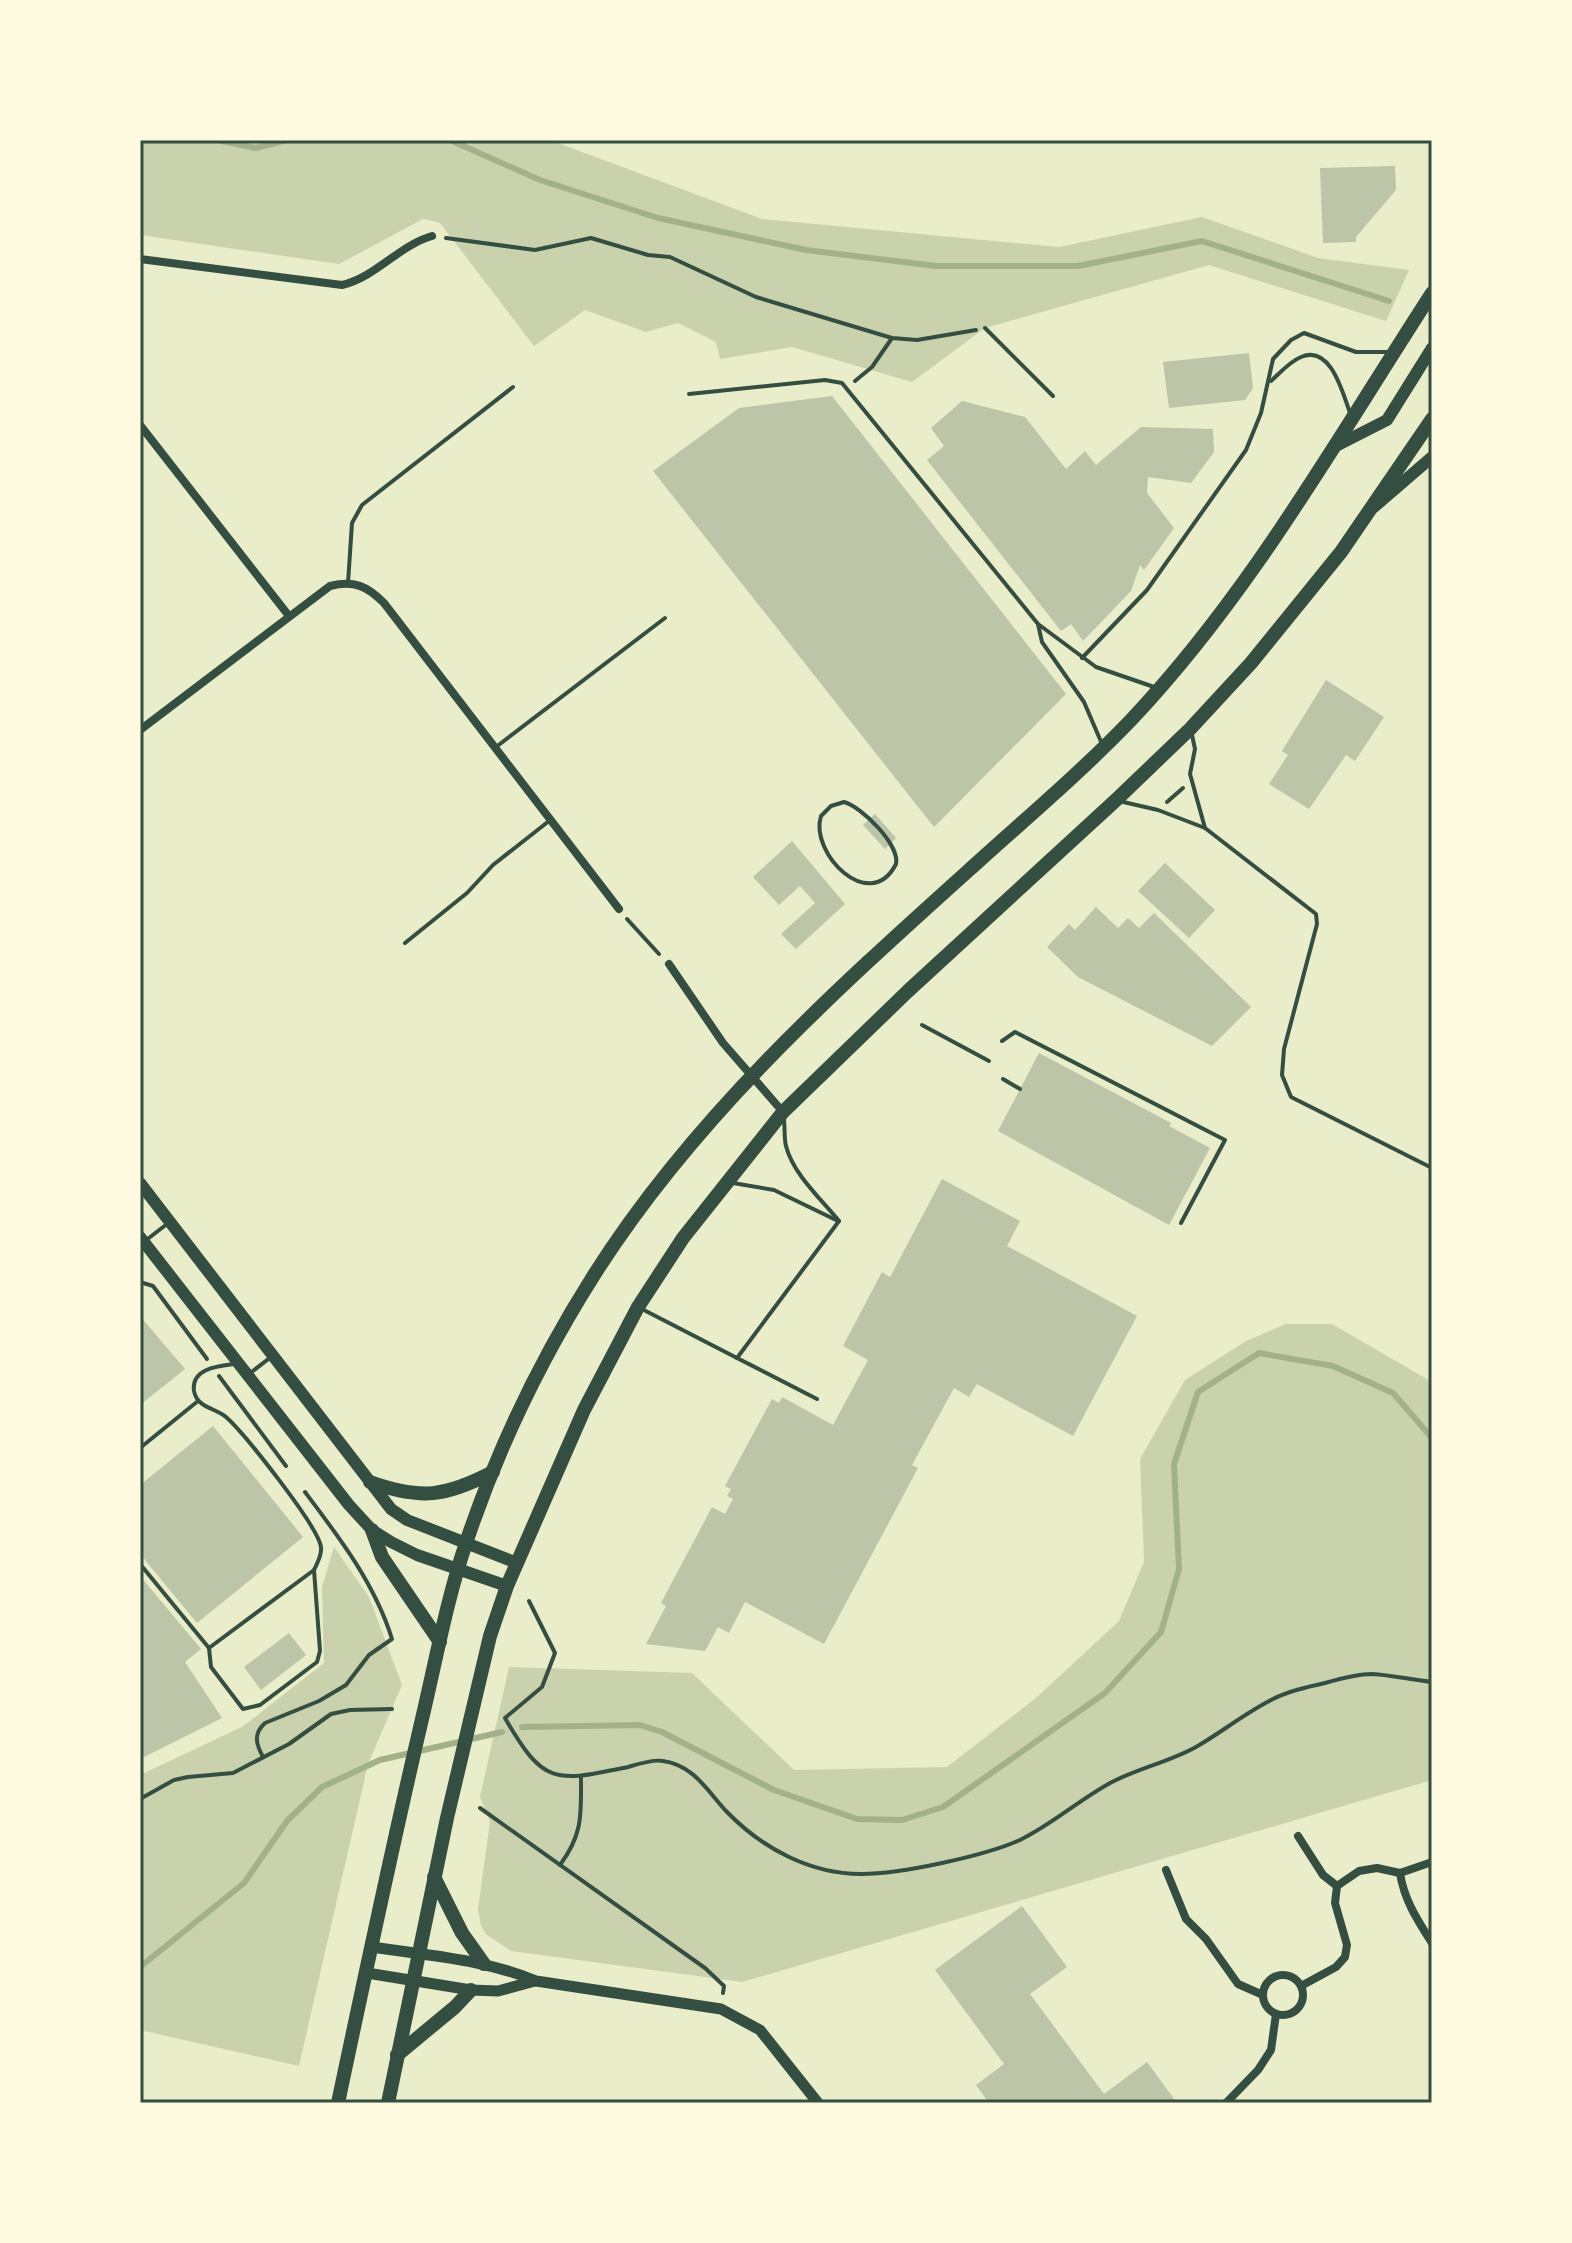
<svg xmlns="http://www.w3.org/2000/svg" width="1572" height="2243" font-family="Roboto,sans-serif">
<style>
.green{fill:#cad2ad}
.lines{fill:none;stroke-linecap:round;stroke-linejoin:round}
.stream{stroke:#a3b18a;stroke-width:6}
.building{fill:#bcc5a7}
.path{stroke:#344e41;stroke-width:4}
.service{stroke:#344e41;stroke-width:4}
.minor{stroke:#344e41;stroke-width:8}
.tertiary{stroke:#344e41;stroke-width:11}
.secondary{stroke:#344e41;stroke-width:12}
.trunk{stroke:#344e41;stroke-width:14}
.neatline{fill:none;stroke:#344e41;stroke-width:3}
</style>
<rect width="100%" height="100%" fill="#e9edc9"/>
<g class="green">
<path d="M 140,140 L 550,140 L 762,219 L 1059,247 L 1202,217 L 1318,258 L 1409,270 L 1386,321 L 1209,265 L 985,328 L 912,382 L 792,347 L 720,359 L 716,342 L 678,323 L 646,332 L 585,310 L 534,346 L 440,223 L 423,219 L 339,264 L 140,235 Z"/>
<path d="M 1286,1324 L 1332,1324 L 1432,1382 L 1432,1780 L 742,1982 L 511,1951 L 486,1934 L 481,1926 L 478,1909 L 490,1822 L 480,1797 L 509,1667 L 692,1673 L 794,1770 L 947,1767 L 1036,1698 L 1119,1621 L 1144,1562 L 1140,1459 L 1185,1380 L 1246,1341 Z"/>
<path d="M 334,1547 L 369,1597 L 402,1685 L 368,1764 L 299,2066 L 140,2030 L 140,1775 L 242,1727 L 324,1663 L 322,1587 Z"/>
</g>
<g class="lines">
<g class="stream">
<path d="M 217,140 L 256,148 L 287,140"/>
<path d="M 450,140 L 540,180 L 658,218 L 806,250 L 936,266 L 1078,266 L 1202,241 L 1389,301"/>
<path d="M 522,1727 L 640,1725 L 662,1732 L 774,1790 L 857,1819 L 902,1820 L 943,1807 L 1105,1693 L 1161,1632 L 1179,1569 L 1174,1464 L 1198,1392 L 1259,1353 L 1333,1366 L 1393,1393 L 1432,1438"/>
<path d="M 140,1967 L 244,1883 L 287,1821 L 322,1787 L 380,1760 L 502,1732"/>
</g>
</g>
<g class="building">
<path d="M 1395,166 L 1396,190 L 1356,237 L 1356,242 L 1323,243 L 1320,168 Z"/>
<path d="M 1249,353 L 1253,388 L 1245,400 L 1169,408 L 1163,362 Z"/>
<path d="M 832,396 L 1066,694 L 934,827 L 653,471 L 739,408 Z"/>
<path d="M 962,401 L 1025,417 L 1066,469 L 1085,451 L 1096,465 L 1141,427 L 1213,429 L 1214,452 L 1191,483 L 1148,477 L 1147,493 L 1174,528 L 1144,570 L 1140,565 L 1131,591 L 1083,641 L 1071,624 L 1061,631 L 927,460 L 944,446 L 931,428 Z"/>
<path d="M 1326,680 L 1384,717 L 1355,761 L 1346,755 L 1309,809 L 1269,784 L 1288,755 L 1282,751 Z"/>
<path d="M 875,814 L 896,838 L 885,849 L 863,825 Z"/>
<path d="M 792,841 L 845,904 L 796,949 L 781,934 L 815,903 L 800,886 L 779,905 L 753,877 Z"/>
<path d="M 1165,863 L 1215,910 L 1189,938 L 1138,891 Z"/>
<path d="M 1096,907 L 1118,928 L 1128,918 L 1139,928 L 1154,913 L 1251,1007 L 1212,1046 L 1078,977 L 1047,947 L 1069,924 L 1075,930 Z"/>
<path d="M 1039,1053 L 1171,1123 L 1169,1126 L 1210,1148 L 1169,1225 L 998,1131 Z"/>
<path d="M 942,1179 L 1020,1221 L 1007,1246 L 1137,1316 L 1073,1436 L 977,1384 L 969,1397 L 954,1388 L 912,1465 L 918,1468 L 824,1644 L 745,1602 L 729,1633 L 718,1627 L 705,1651 L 646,1644 L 666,1606 L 661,1603 L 712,1507 L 725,1514 L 733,1499 L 727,1496 L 731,1489 L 725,1486 L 772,1399 L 779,1403 L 782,1397 L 833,1425 L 868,1360 L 843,1346 L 882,1272 L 890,1277 Z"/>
<path d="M 140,1316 L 185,1369 L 140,1405 Z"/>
<path d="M 213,1426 L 303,1537 L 197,1623 L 140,1554 L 140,1485 Z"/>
<path d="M 140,1576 L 201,1649 L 185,1662 L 222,1718 L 140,1759 Z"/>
<path d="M 289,1633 L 306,1655 L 261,1690 L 244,1667 Z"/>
<path d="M 1022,1906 L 1067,1967 L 1030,1994 L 1104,2094 L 1147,2062 L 1177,2103 L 989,2103 L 976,2085 L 1004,2064 L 935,1970 Z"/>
</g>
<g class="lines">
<g class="path">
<path d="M 446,238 L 535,250 L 591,238 L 648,255 L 670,257 L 756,297 L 892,338 L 917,340 L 976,330"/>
<path d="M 855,381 L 872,367 L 892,338"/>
<path d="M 1167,802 L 1183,788"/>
<path d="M 627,919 L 659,954"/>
<path d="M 922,1025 L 989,1061"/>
<path d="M 1003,1079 L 1020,1089"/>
<path d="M 140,1282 L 153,1286 L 207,1359"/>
<path d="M 219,1376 L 286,1466"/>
<path d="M 529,1601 L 555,1653 L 542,1687 L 505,1718 C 544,1786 555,1782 628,1767 C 638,1764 653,1759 663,1761 C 694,1765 708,1792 727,1812 C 762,1848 810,1874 861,1874 C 901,1874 984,1856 1020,1840 C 1053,1824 1080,1799 1112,1782 C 1139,1768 1169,1762 1196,1747 C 1222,1732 1245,1713 1273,1699 C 1289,1691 1307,1687 1325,1683 C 1339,1679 1357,1674 1372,1674 C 1392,1675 1412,1680 1432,1682"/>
<path d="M 263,1757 C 256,1744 253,1734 265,1723 L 319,1701 L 346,1685 L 369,1655 L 392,1639 C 375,1584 339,1537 305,1492"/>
<path d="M 140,1799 L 174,1780 L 188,1777 L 233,1773 L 289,1744 L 331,1714 L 350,1710 L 392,1709"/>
<path d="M 480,1808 L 705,1968 L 724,1986 L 723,1993"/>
<path d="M 560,1865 C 583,1834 581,1815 581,1778"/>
</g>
<g class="service">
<path d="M 985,328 L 1053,396"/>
<path d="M 1271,381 C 1280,373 1289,362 1301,357 C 1331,344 1343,394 1350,413"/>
<path d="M 689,394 L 825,380 L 842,383 L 1038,624 L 1096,667 L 1157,688"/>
<path d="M 348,583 L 352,523 L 362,505 L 513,387"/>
<path d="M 1038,624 L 1042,642 L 1084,702 L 1102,744"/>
<path d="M 1082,658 L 1147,590 L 1246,450 L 1261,413 L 1273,359 L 1291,340 L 1304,333 L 1356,352 L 1388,352"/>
<path d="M 1192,735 L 1195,749 L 1190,774 L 1205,828"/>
<path d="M 496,747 L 665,618"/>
<path d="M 1119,801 L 1158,810 L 1205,828 L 1316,914 L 1317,924 L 1284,1049 L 1282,1075 L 1291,1097 L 1432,1168"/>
<path d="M 844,802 C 862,807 900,845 896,864 C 870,915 809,853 821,816 L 831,806 Z"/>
<path d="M 405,943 L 467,893 L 493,865 L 549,821"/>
<path d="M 1002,1041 L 1015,1032 L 1225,1140 L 1181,1223"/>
<path d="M 784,1120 C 785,1129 784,1138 786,1146 C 793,1174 821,1199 839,1221"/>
<path d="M 733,1183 L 774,1190 L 836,1220"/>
<path d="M 145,1241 L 167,1224"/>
<path d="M 640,1308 L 737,1358 L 839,1221"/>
<path d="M 737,1358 L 817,1399"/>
<path d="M 249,1374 L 271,1357"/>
<path d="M 140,1448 L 198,1401"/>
<path d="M 140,1564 L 209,1648 L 314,1570 C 317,1563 322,1556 321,1547 C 318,1526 244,1433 226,1417 C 216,1408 197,1408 194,1391 C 191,1368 219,1366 235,1364"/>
<path d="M 209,1648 L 211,1667 L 243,1709 L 260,1705 L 317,1662 L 320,1651 L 314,1570"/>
</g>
<g class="minor">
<path d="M 140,259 L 342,285 C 376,277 398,246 432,236"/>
<path d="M 140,425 L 289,616"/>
<path d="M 140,730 L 330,586 C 354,580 367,586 384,603 L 619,909"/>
<path d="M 669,964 L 723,1043 L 783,1112"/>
<path d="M 1298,1836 L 1323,1875 L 1337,1886"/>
<path d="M 1166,1870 L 1186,1919 L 1206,1939 L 1238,1984 L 1263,1995"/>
<path d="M 1400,1873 C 1404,1900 1418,1921 1432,1943"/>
<circle cx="1283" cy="1995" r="20"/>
<path d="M 1301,1986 L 1336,1967 L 1345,1957 L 1347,1945 L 1335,1903 L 1337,1886 L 1359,1871 L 1377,1868 L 1400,1873 L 1432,1862"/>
<path d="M 1226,2103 L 1258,2070 L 1271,2050 L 1276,2014"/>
</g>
<g class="tertiary">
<path d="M 373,1947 C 428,1956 485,1959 536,1981 L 721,2009 L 760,2030 L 818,2103"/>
<path d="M 367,1973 L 471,1990 L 498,1991 L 535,1981"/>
</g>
<g class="secondary">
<path d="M 1334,447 L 1387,420 L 1432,348"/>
<path d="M 1374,507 L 1432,457"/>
<path d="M 140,1183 L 391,1509 L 407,1520 L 517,1563"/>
<path d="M 140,1237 L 349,1505 L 372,1530 L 391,1542 L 417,1555 L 507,1586"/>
</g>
<g class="trunk">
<path d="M 370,1482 C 421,1500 445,1497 493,1472"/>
<path d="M 372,1530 L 382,1557 L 440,1642"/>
<path d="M 434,1877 L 462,1933 L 484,1964"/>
<path d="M 397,2055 L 455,2007 L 471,1990"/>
<path d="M 338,2103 C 365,1975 392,1847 422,1719 C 436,1660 447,1598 467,1540 C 498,1448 542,1357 594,1275 C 696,1114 839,987 979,861 C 1030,815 1083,770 1131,720 C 1251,593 1337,439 1432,293"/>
<path d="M 388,2103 L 447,1818 L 490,1636 L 507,1586 L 584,1410 L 638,1307 L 683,1238 L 783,1112 L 908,991 L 1116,800 L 1190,729 L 1251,663 L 1341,552 L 1432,419"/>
</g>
</g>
<rect width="1572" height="2243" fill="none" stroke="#fefae0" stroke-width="284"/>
<rect x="142" y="142" width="1288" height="1959" class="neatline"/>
</svg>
